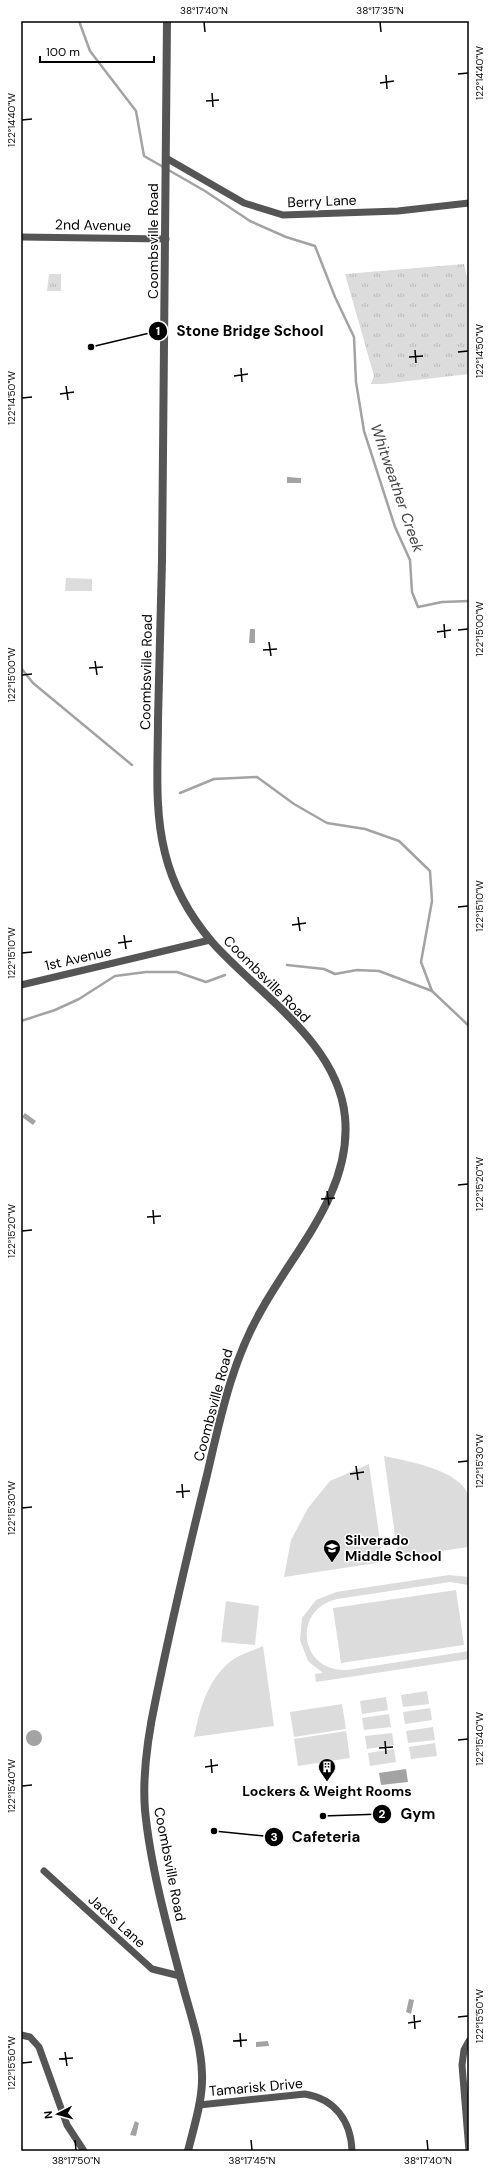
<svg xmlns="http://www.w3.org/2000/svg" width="490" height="2172" font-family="'DM Sans',sans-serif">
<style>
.grass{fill:url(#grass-tufts)}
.pitch{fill:#dcdcdc}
.water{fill:#a3a3a3}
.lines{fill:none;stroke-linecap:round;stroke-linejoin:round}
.stream{stroke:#a3a3a3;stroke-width:2.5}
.minor{stroke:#555;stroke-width:7}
.tertiary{stroke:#555;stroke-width:8}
.ticks{fill:none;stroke:#000;stroke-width:1.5}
.labels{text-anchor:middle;stroke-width:3;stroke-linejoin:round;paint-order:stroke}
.street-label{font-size:14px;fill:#000;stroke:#fff}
.poi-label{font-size:14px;font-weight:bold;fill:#000;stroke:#fff;text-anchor:start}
.water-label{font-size:15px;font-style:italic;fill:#444;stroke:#fff}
.leader{fill:none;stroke:#000;stroke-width:1.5}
.callout-dot{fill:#000;stroke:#fff;stroke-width:1.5}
.mark-label{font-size:12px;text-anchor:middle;font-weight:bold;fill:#fff}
.callout-label{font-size:15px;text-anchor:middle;font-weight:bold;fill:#000;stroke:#fff;stroke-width:3;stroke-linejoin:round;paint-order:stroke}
.neatline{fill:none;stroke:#000;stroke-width:1.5}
.ticks-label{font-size:10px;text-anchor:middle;fill:#000}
</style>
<defs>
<pattern id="grass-tufts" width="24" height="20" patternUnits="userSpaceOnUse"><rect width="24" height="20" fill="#dcdcdc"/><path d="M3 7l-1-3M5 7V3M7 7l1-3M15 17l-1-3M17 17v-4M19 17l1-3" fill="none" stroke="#bbb"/></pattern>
</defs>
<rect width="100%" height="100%" fill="#fff"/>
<g class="grass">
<path d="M 464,264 L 469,285 L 469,374 L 382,384 L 371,384 L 374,376 L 345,274 Z"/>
<path d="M 49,274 L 61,274 L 61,291 L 47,291 Z"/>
</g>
<g class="pitch">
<path d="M 66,578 L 92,579 L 92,591 L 65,591 Z"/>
<path d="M 384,1456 C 407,1461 462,1470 469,1497 C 472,1510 469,1533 469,1547 L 398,1557 Z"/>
<path d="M 369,1464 L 383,1562 L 284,1577 L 291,1540 L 308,1508 L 330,1481 Z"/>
<path d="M 449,1575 L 469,1577 L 469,1585 L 450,1582 L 337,1599 C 291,1610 300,1672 347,1670 L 469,1651 L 469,1659 L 316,1682 L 315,1674 L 323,1673 L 308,1661 L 300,1640 L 302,1618 L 316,1600 L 336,1592 Z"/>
<path d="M 456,1590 L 464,1645 L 341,1663 L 333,1608 Z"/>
<path d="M 226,1601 L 259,1606 L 255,1645 L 221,1642 Z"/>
<path d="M 263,1646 L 274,1726 L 194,1737 C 200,1707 209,1674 237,1657 C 245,1653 254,1650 263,1646 Z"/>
<path d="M 427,1691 L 429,1704 L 403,1707 L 401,1695 Z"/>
<path d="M 386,1697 L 388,1710 L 362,1714 L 360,1701 Z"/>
<path d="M 342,1704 L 346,1729 L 294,1737 L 290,1712 Z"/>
<path d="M 430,1708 L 432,1720 L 405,1724 L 403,1712 Z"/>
<path d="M 389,1714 L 391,1727 L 364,1730 L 362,1718 Z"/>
<path d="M 433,1727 L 435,1740 L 408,1743 L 406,1731 Z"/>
<path d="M 346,1731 L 350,1758 L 298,1766 L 294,1739 Z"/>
<path d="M 392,1733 L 394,1745 L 367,1749 L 365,1736 Z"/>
<path d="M 435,1743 L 437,1756 L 411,1759 L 409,1747 Z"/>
<path d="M 394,1749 L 396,1762 L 370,1766 L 368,1753 Z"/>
</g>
<g class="water">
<path d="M 287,477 L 301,478 L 301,483 L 287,483 Z"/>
<path d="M 250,629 L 255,629 L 255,643 L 249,643 Z"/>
<path d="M 25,1113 L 36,1121 L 33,1125 L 22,1117 Z"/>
<circle cx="34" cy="1738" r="8"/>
<path d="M 406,1769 L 408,1782 L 381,1785 L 379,1773 Z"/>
<path d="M 409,1999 L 414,2000 L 411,2014 L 406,2012 Z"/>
<path d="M 268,2041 L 269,2046 L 256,2047 L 256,2042 Z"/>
<path d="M 135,2121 L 139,2123 L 136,2136 L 130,2135 Z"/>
</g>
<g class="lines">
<g class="stream">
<path d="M 79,21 L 90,51 L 136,111 L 144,156 L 205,191 L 250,221 L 286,237 L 315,246 L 335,297 L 354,337 L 356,382 L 364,431 L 395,527 L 410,560 L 412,592 L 418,607 L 442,602 L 469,601"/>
<path d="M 21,668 L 33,683 L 132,765"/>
<path d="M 180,793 L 214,779 L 257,777 L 294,804 L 327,823 L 365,829 L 399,841 L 430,871 L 432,901 L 421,962 L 432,991 L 469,1026"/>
<path d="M 287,965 L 324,969 L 335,974 L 357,970 L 379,971 L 432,991"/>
<path d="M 21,1021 L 55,1010 L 79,999 L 115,976 L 146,972 L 177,972 L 206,982 L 225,975"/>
</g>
<g class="minor">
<path d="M 166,158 L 244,203 L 283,215 L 398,211 L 469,203"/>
<path d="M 21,237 L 166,239"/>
<path d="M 21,985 L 210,940"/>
<path d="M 44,1871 L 152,1969 L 180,1976"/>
<path d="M 21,2035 L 30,2037 L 39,2047 L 67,2125 L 84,2151"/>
<path d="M 199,2105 L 305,2094 C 335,2099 351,2121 352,2151"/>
<path d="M 469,2151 L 462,2065 L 464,2050 L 469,2041"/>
</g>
<path class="tertiary" d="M 167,21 C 166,201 165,381 162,561 C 161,614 159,666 158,719 C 158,763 154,810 165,853 C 173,886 190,916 212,942 C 258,994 338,1042 345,1117 C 352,1191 296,1248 262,1309 C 231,1362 220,1420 206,1479 C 188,1552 171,1625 156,1698 C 148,1735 142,1773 145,1810 C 150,1863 166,1923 180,1975 C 188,2008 201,2040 202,2074 C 203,2100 194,2126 188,2151"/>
</g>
<path class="ticks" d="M 204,22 L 205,32M 380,22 L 381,32M 458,74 L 468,73M 386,75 L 387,89M 380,83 L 394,81M 212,93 L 213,107M 206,101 L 219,100M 22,120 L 32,119M 415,350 L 416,363M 458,352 L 468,351M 409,357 L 423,356M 241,368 L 242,382M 234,376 L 248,374M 66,386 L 68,400M 60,394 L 74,392M 22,398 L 32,397M 444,624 L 445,638M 458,630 L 468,629M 437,632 L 451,630M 269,642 L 271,656M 263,650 L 277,649M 95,661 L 97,675M 89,668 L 103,667M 22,675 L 32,674M 458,907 L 468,906M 298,917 L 300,931M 292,925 L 306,923M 124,935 L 126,949M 118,943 L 132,941M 22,953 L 32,952M 458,1185 L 468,1184M 327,1191 L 329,1205M 321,1199 L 335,1198M 153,1210 L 154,1224M 147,1217 L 161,1216M 22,1231 L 32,1230M 458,1462 L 468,1461M 356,1466 L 358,1480M 350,1474 L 364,1472M 182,1484 L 183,1498M 176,1492 L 190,1491M 22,1508 L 32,1507M 458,1740 L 468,1739M 385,1741 L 386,1754M 379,1748 L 393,1747M 211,1759 L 212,1773M 205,1767 L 218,1765M 22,1786 L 32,1785M 414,2015 L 415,2029M 458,2017 L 468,2016M 408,2023 L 421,2021M 240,2033 L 241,2047M 233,2041 L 247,2040M 65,2052 L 67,2066M 59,2059 L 73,2058M 22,2063 L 32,2062M 75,2140 L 76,2150M 251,2140 L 252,2150M 427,2140 L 428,2150"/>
<defs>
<symbol id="school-pin" viewBox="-11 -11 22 30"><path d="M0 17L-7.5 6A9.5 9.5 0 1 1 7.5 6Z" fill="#000" stroke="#fff"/><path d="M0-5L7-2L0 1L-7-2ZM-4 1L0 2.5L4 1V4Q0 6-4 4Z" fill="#fff"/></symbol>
<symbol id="building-pin" viewBox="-11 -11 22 30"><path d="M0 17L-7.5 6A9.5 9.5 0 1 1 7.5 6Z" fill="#000" stroke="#fff"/><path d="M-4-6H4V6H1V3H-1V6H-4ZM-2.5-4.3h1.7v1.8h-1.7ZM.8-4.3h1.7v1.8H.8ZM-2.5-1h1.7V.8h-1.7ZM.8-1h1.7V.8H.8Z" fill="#fff"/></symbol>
</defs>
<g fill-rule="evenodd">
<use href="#school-pin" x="322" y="1538" width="20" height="27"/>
<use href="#building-pin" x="317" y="1757" width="20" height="27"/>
</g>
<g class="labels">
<g class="street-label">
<text transform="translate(322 201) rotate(-2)" y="5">Berry Lane</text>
<text transform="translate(93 225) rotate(1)" y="5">2nd Avenue</text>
<text transform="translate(153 241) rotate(-90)" y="5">Coombsville Road</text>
<text transform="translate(146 672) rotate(-89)" y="5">Coombsville Road</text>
<text transform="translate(78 958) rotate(-13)" y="5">1st Avenue</text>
<text transform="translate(267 979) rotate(45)" y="5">Coombsville Road</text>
<text transform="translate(213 1405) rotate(-75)" y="5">Coombsville Road</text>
<text transform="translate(170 1864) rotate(79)" y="5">Coombsville Road</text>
<text transform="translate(117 1921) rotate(42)" y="5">Jacks Lane</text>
<text transform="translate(256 2087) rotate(-5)" y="5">Tamarisk Drive</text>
</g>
<g class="poi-label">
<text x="345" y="1545">Silverado<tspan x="345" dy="16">Middle School</tspan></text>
<text x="327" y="1796" text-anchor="middle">Lockers &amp; Weight Rooms</text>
</g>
<g class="water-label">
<text transform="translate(397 488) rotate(71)" y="5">Whitweather Creek</text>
</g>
</g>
<path class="leader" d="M91 347L158 331M323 1816L382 1814M214 1831L274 1837"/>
<g class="callout-dot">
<circle cx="91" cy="347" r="4"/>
<circle cx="323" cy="1816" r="4"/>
<circle cx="214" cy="1831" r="4"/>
<circle cx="158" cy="331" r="10"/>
<circle cx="382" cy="1814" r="10"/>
<circle cx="274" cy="1837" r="10"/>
</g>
<g class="mark-label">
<text x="158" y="335">1</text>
<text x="382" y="1818">2</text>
<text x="274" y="1841">3</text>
</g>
<g class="callout-label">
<text x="250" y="336">Stone Bridge School</text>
<text x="418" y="1819">Gym</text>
<text x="326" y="1842">Cafeteria</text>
</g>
<rect width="490" height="2172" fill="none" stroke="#ffffff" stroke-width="44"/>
<g transform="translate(58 2114) rotate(264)" stroke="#ffffff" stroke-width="3" paint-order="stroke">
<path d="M0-3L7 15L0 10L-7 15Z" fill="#000000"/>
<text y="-6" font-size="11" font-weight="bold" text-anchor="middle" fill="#000000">N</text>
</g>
<path d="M40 56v6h114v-6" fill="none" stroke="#000000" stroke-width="2"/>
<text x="46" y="56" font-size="12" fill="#000000" stroke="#ffffff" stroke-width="3" paint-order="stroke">100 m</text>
<rect x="22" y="22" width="446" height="2128" class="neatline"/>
<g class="ticks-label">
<text x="204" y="14">38°17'40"N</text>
<text x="380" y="14">38°17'35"N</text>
<text transform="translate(479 73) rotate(-90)" y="4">122°14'40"W</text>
<text transform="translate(11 120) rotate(-90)" y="4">122°14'40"W</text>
<text transform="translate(479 351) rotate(-90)" y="4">122°14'50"W</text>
<text transform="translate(11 398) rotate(-90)" y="4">122°14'50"W</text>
<text transform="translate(479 629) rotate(-90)" y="4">122°15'00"W</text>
<text transform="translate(11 675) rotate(-90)" y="4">122°15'00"W</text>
<text transform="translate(479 906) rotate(-90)" y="4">122°15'10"W</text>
<text transform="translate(11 953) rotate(-90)" y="4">122°15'10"W</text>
<text transform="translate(479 1184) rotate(-90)" y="4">122°15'20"W</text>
<text transform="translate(11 1231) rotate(-90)" y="4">122°15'20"W</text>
<text transform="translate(479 1461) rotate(-90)" y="4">122°15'30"W</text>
<text transform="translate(11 1508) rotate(-90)" y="4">122°15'30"W</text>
<text transform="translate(479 1739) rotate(-90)" y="4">122°15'40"W</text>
<text transform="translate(11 1786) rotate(-90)" y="4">122°15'40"W</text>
<text transform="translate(479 2016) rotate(-90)" y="4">122°15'50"W</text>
<text transform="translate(11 2063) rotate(-90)" y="4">122°15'50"W</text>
<text x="76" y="2164">38°17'50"N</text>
<text x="252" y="2164">38°17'45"N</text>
<text x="428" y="2164">38°17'40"N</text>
</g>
</svg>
